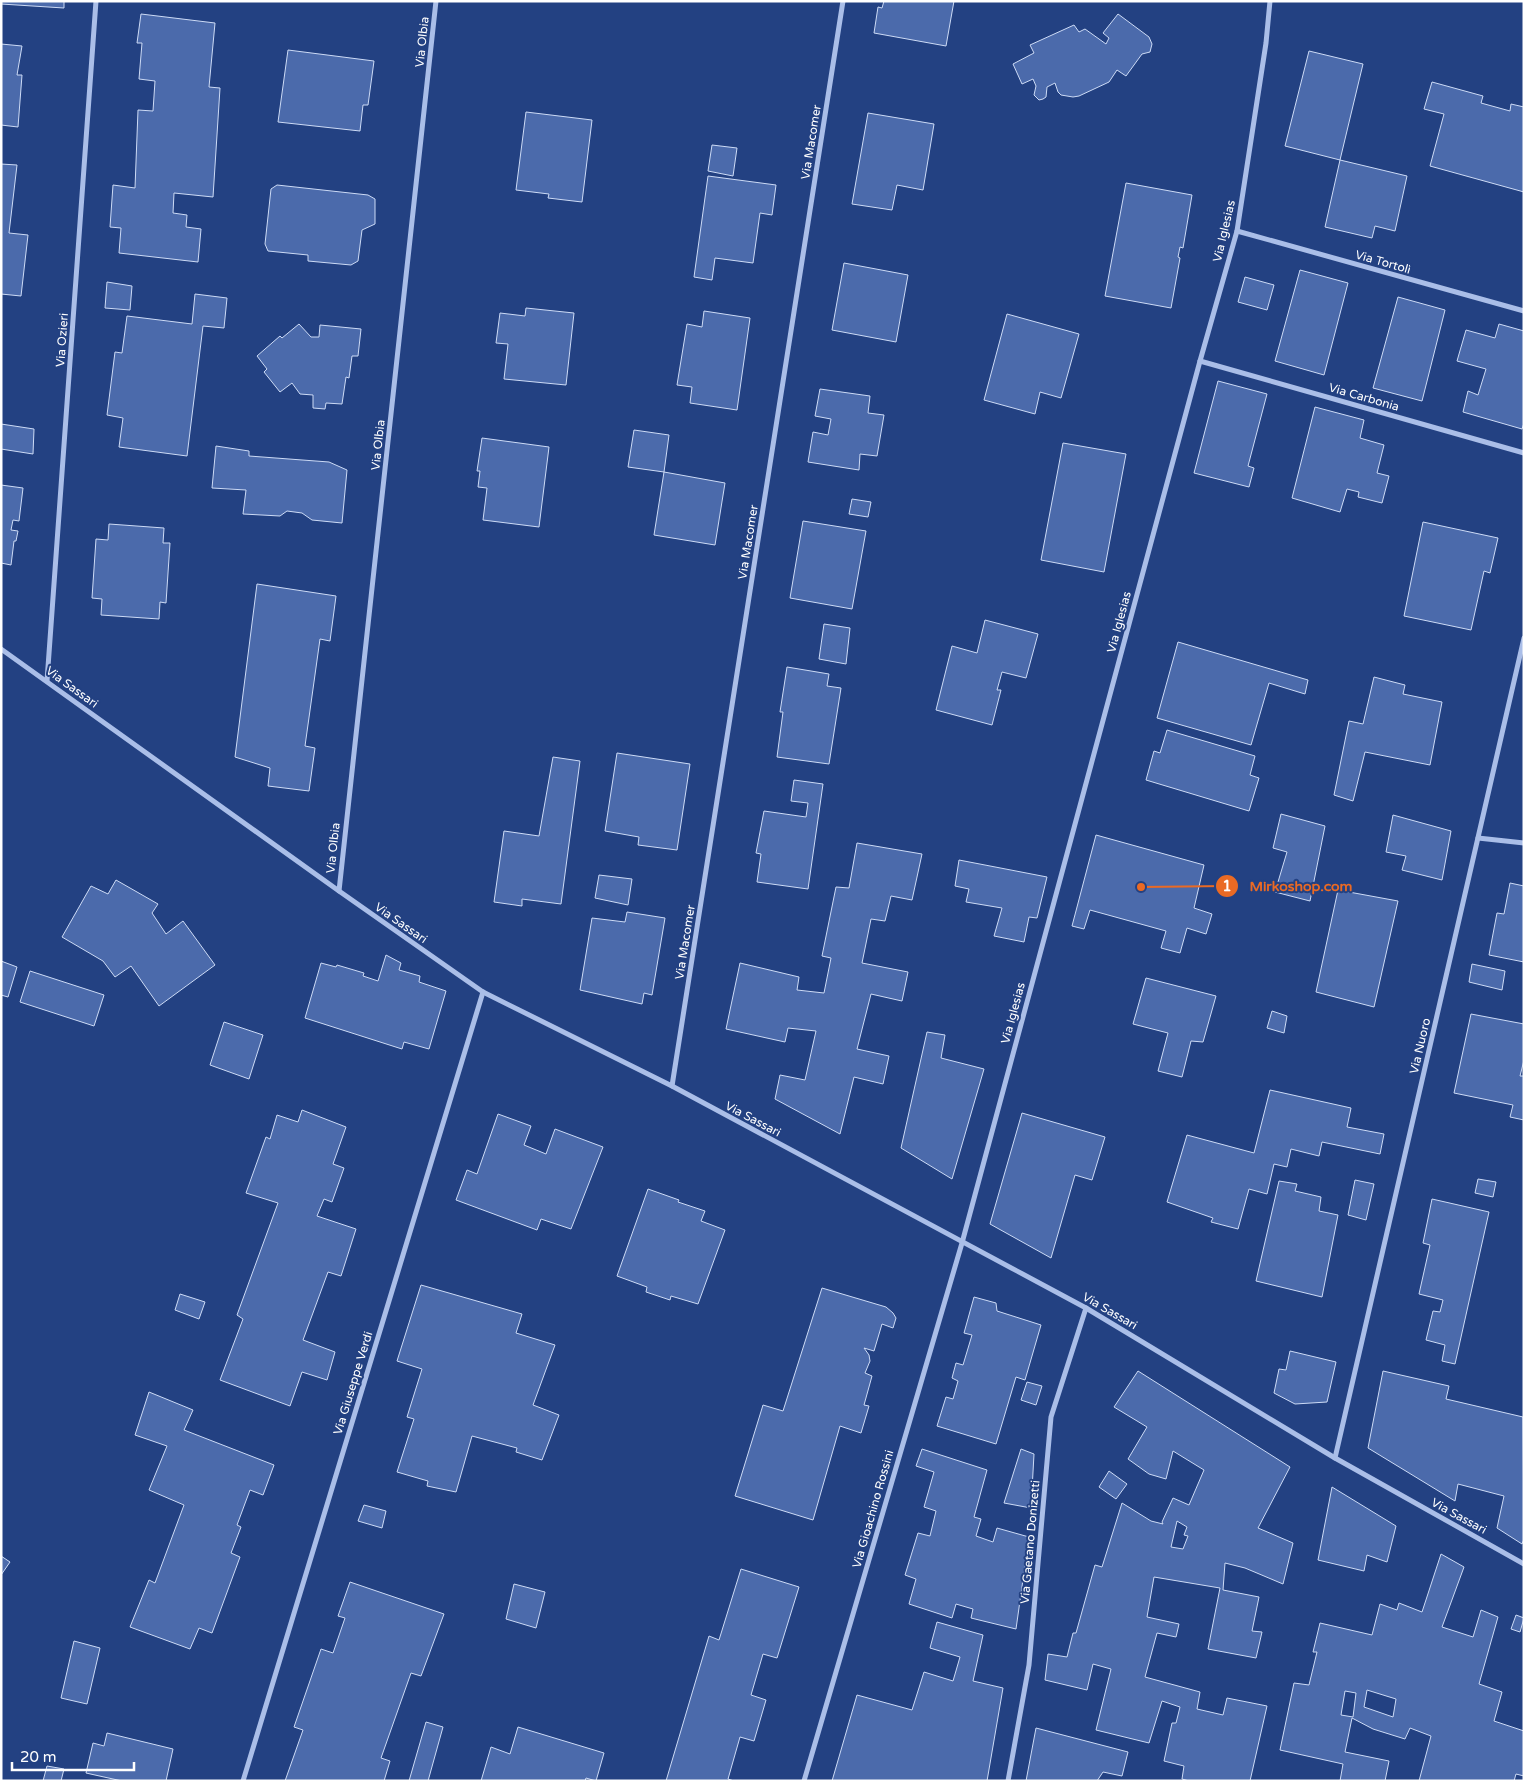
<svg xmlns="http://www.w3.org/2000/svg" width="1525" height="1782" font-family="'Varela Round',sans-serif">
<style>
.building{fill:#4b6aab;stroke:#cddbf6;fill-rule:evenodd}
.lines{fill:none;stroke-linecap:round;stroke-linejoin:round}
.minor{stroke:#aabee8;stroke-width:5}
.labels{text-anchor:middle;stroke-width:4;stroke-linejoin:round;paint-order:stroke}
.street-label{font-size:12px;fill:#fff;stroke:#234182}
.leader{fill:none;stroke:#ea6a24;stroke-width:2}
.callout-dot{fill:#ea6a24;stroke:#234182;stroke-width:2}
.mark-label{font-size:15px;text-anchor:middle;font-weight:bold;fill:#fff}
.callout-label{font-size:14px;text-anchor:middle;font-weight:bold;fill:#ea6a24;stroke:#234182;stroke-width:4;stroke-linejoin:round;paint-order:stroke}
</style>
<rect width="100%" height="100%" fill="#234182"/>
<g class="building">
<path d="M 1,1 L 64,1 L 64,8 L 1,4 Z"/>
<path d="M 884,1 L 954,1 L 946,46 L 874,33 L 878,7 L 882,8 Z"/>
<path d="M 141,14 L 215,23 L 209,87 L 220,88 L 213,197 L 174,193 L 173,213 L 187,215 L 186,227 L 201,229 L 198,262 L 119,253 L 121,228 L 110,227 L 113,185 L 135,188 L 138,110 L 153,111 L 155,81 L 139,79 L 142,43 L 137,43 Z"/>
<path d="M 1118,14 L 1149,37 L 1152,44 L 1150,52 L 1142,54 L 1126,76 L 1117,70 L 1109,82 L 1079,96 L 1073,97 L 1061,95 L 1058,92 L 1055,83 L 1047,87 L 1046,97 L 1043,99 L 1039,100 L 1034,95 L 1036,86 L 1033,79 L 1022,84 L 1013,64 L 1034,53 L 1030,45 L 1074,25 L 1079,32 L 1085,29 L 1106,44 L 1109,38 L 1103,33 Z"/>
<path d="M 1,44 L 22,46 L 17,75 L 22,75 L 18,127 L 1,125 Z"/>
<path d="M 288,50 L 374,61 L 368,105 L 363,105 L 360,131 L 278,122 Z"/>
<path d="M 1309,51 L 1363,64 L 1340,160 L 1285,146 Z"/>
<path d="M 1432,82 L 1483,96 L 1481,103 L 1510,111 L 1511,104 L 1524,107 L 1524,192 L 1430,166 L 1444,114 L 1424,109 Z"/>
<path d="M 526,112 L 592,120 L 582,202 L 548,198 L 549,194 L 516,190 Z"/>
<path d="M 868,113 L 934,124 L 923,190 L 897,185 L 892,210 L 852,204 Z"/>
<path d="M 712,145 L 737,148 L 733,176 L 708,171 Z"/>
<path d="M 1340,160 L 1407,176 L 1395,231 L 1375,226 L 1372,238 L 1325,227 Z"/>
<path d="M 1,164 L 17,165 L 9,233 L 28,235 L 21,296 L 1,294 Z"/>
<path d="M 708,176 L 776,185 L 772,215 L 760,213 L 753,263 L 715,258 L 712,280 L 694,277 Z"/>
<path d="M 1126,183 L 1192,195 L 1183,248 L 1180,247 L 1178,257 L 1180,258 L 1171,308 L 1105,296 Z"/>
<path d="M 277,185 L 368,195 L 375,199 L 375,224 L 362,230 L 358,261 L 351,265 L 308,261 L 308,255 L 268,251 L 265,244 L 271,189 Z"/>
<path d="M 844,263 L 908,275 L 896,342 L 832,330 Z"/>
<path d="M 1300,270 L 1348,283 L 1324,375 L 1275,361 Z"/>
<path d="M 1245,277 L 1274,285 L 1267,310 L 1238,302 Z"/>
<path d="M 107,282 L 132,286 L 130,310 L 105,308 Z"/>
<path d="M 195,294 L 227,298 L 224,328 L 203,326 L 187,456 L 119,447 L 123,418 L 107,415 L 115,352 L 122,353 L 127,316 L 192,324 Z"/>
<path d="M 1398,297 L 1445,310 L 1422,401 L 1373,388 Z"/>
<path d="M 526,308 L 574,313 L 566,385 L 504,379 L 508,344 L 496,343 L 500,313 L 525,316 Z"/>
<path d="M 704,311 L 750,318 L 737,410 L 690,403 L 692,387 L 677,385 L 687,324 L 702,327 Z"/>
<path d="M 1007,314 L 1079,334 L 1061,398 L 1040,392 L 1035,414 L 984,400 Z"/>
<path d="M 299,324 L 311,337 L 319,337 L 320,325 L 361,329 L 358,356 L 352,356 L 349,378 L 346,377 L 342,404 L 326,403 L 325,409 L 313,408 L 313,395 L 300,394 L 292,383 L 280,392 L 264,372 L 267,369 L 257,356 L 280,336 L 282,338 Z"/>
<path d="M 1499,324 L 1524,331 L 1524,423 L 1522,429 L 1463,412 L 1468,391 L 1478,395 L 1486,369 L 1457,361 L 1466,330 L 1495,338 Z"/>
<path d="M 1218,381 L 1267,394 L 1248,466 L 1254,468 L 1249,487 L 1194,473 Z"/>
<path d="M 820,389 L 870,396 L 868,413 L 884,415 L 877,456 L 860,454 L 859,470 L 808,462 L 813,432 L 828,435 L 831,419 L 815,416 Z"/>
<path d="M 1315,407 L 1364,420 L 1360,438 L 1384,445 L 1377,473 L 1389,476 L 1382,503 L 1358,497 L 1359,492 L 1347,489 L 1340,512 L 1292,498 Z"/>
<path d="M 1,424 L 34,429 L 33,454 L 1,449 Z"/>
<path d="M 634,430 L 669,435 L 664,472 L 628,467 Z"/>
<path d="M 482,438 L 549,447 L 539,527 L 483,520 L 487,488 L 478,487 L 480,471 L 477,471 Z"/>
<path d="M 1063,443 L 1126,454 L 1104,572 L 1041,560 Z"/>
<path d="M 216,446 L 249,451 L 249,456 L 329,462 L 347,470 L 342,523 L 312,520 L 302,513 L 287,511 L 280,516 L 243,514 L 246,490 L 212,488 Z"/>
<path d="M 664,472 L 725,483 L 715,545 L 654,535 Z"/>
<path d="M 1,485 L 23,488 L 19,521 L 13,520 L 11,530 L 18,531 L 16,541 L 14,541 L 11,565 L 1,563 Z"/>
<path d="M 852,499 L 871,502 L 868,517 L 849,514 Z"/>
<path d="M 803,521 L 866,531 L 852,609 L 790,598 Z"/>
<path d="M 1423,522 L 1498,538 L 1490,573 L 1484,571 L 1471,630 L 1404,616 Z"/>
<path d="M 109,524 L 164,528 L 163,543 L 170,543 L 166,603 L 160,602 L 159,619 L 101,615 L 102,599 L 92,598 L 96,539 L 108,540 Z"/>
<path d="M 257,584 L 336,596 L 330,641 L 320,639 L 305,746 L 315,748 L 309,791 L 268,786 L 270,768 L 235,757 Z"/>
<path d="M 985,620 L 1038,634 L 1026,678 L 1002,672 L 997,690 L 1001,690 L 992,725 L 936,710 L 952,646 L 977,653 Z"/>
<path d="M 824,624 L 850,628 L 846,664 L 819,659 Z"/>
<path d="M 1178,642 L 1308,680 L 1305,694 L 1269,683 L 1251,745 L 1157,718 Z"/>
<path d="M 787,667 L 829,674 L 827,686 L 841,688 L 829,764 L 777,757 L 783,712 L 780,712 Z"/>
<path d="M 1374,677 L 1405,685 L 1403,694 L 1442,702 L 1430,765 L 1365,752 L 1353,801 L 1334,795 L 1349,721 L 1363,724 Z"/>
<path d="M 1167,730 L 1255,756 L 1250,775 L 1259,778 L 1249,811 L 1146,780 L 1154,751 L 1160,753 Z"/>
<path d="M 617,753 L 690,764 L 677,850 L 638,845 L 639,837 L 605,831 Z"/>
<path d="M 553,757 L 580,761 L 561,904 L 522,899 L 522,906 L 494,902 L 504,831 L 539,836 Z"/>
<path d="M 794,780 L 823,784 L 808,889 L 757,882 L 761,854 L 756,853 L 764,811 L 806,817 L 808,803 L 791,801 Z"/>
<path d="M 1281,814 L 1325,826 L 1310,901 L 1275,892 L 1287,852 L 1273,848 Z"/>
<path d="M 1393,815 L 1451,831 L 1442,880 L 1402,870 L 1406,856 L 1386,852 Z"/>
<path d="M 1096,835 L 1204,865 L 1194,908 L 1212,914 L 1206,934 L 1187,928 L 1180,953 L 1161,948 L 1166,931 L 1090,910 L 1084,929 L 1072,926 Z"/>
<path d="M 857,843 L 922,854 L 912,900 L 891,896 L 885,921 L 871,919 L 862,963 L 908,972 L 902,1001 L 871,994 L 857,1049 L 889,1056 L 883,1084 L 854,1077 L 840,1134 L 775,1099 L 780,1075 L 805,1080 L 816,1031 L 788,1028 L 785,1042 L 726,1029 L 740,963 L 799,977 L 797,990 L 824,993 L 831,958 L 822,956 L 836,887 L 849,888 Z"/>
<path d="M 959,860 L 1047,877 L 1037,918 L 1029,917 L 1024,942 L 994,936 L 1002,908 L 966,902 L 969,889 L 955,886 Z"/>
<path d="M 599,875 L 632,879 L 628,905 L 595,898 Z"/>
<path d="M 116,880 L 158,904 L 152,913 L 166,934 L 183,921 L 215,965 L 159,1006 L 131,966 L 115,977 L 103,961 L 62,937 L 91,886 L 108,894 Z"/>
<path d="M 1510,883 L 1524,886 L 1524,962 L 1489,955 L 1497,913 L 1504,914 Z"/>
<path d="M 1338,890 L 1398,901 L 1374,1007 L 1316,992 Z"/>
<path d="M 627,912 L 665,918 L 652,995 L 644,993 L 642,1004 L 580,990 L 592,918 L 625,922 Z"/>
<path d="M 386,955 L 401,963 L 399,970 L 420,976 L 419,982 L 446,991 L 429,1049 L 404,1042 L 402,1049 L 305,1018 L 321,963 L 336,967 L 337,965 L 364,973 L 363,976 L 378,981 Z"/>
<path d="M 1,961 L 17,967 L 8,997 L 1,995 Z"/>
<path d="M 1472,964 L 1505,971 L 1502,990 L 1469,982 Z"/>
<path d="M 30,971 L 104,995 L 94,1026 L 20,1002 Z"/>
<path d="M 1146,978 L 1216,996 L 1203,1042 L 1191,1041 L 1182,1077 L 1158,1071 L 1168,1033 L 1133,1024 Z"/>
<path d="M 1272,1011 L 1287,1016 L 1284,1033 L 1267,1028 Z"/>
<path d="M 1471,1014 L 1524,1024 L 1524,1060 L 1520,1076 L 1524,1076 L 1524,1120 L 1510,1117 L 1513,1105 L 1454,1093 Z"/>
<path d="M 224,1022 L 263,1035 L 249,1079 L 210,1065 Z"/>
<path d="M 927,1032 L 945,1035 L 941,1058 L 984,1069 L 952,1179 L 901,1148 Z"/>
<path d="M 1270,1090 L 1351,1108 L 1347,1127 L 1384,1134 L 1380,1154 L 1322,1142 L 1319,1156 L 1291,1149 L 1287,1167 L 1274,1164 L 1267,1194 L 1249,1189 L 1238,1229 L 1211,1222 L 1213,1218 L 1167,1202 L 1187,1135 L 1254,1153 Z"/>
<path d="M 302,1110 L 346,1127 L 333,1164 L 344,1168 L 332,1202 L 324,1199 L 317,1216 L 356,1229 L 341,1276 L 328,1272 L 303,1340 L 335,1352 L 327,1380 L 302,1372 L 290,1406 L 220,1380 L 243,1319 L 237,1315 L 278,1203 L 246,1193 L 266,1137 L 270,1139 L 277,1115 L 298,1122 Z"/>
<path d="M 1022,1113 L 1105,1137 L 1092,1180 L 1075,1175 L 1051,1258 L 990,1224 Z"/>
<path d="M 498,1114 L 531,1126 L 524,1145 L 546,1154 L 555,1129 L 603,1147 L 571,1229 L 541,1219 L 537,1230 L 456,1200 L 467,1170 L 477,1174 Z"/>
<path d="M 1478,1179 L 1496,1182 L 1493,1197 L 1475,1193 Z"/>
<path d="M 1355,1180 L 1374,1184 L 1366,1220 L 1348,1215 Z"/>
<path d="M 1279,1181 L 1297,1184 L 1295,1191 L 1321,1197 L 1319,1211 L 1338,1215 L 1322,1297 L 1256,1281 Z"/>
<path d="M 648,1189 L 679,1200 L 678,1202 L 705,1211 L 701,1221 L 725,1230 L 698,1304 L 671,1296 L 670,1300 L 646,1292 L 647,1287 L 617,1276 Z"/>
<path d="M 1432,1199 L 1489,1212 L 1455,1364 L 1442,1361 L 1445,1345 L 1426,1340 L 1433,1311 L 1440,1312 L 1443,1300 L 1419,1294 L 1430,1245 L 1423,1243 Z"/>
<path d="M 421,1285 L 522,1314 L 516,1333 L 555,1345 L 533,1405 L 559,1415 L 542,1460 L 516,1452 L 517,1448 L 472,1436 L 456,1492 L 427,1486 L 428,1481 L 397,1472 L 414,1419 L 407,1417 L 422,1369 L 397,1361 Z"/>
<path d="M 822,1288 L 886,1307 L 893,1313 L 896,1318 L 893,1328 L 882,1324 L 874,1351 L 864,1348 L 869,1355 L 870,1361 L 865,1373 L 872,1376 L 864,1405 L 869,1406 L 861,1433 L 840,1426 L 813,1520 L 735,1496 L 763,1405 L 783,1411 Z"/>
<path d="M 180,1294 L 205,1302 L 199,1319 L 175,1310 Z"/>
<path d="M 974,1297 L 996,1303 L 997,1311 L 1041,1325 L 1025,1380 L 1016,1377 L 996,1444 L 937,1426 L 946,1397 L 953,1399 L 958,1381 L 952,1378 L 956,1363 L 963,1365 L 972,1335 L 964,1333 Z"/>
<path d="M 1290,1351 L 1336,1362 L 1327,1402 L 1295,1404 L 1274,1393 L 1279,1369 L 1286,1370 Z"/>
<path d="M 1138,1371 L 1290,1467 L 1258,1528 L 1293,1543 L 1283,1584 L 1245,1568 L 1225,1563 L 1223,1590 L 1259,1597 L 1252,1631 L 1262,1632 L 1256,1658 L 1208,1649 L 1220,1588 L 1154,1577 L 1147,1617 L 1179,1624 L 1176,1637 L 1157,1633 L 1145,1677 L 1200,1692 L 1197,1709 L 1223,1715 L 1227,1698 L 1267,1706 L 1250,1781 L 1189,1781 L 1182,1779 L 1184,1766 L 1164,1761 L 1172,1723 L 1176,1723 L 1180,1707 L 1162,1701 L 1149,1743 L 1096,1730 L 1111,1669 L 1093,1664 L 1087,1690 L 1045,1680 L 1048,1654 L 1067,1657 L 1073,1633 L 1076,1633 L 1095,1565 L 1102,1567 L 1122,1503 L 1151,1521 L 1163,1524 L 1162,1522 L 1173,1498 L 1189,1505 L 1204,1470 L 1173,1451 L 1166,1479 L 1149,1474 L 1128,1459 L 1147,1427 L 1114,1407 ZM 1177,1521 L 1187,1527 L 1184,1535 L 1188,1536 L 1183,1549 L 1171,1547 Z"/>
<path d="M 1383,1371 L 1449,1386 L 1446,1399 L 1523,1417 L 1524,1539 L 1522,1544 L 1497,1528 L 1504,1496 L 1458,1484 L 1455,1501 L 1368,1448 Z"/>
<path d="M 1027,1382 L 1042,1386 L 1036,1405 L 1021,1400 Z"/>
<path d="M 149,1392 L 193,1410 L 184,1430 L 274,1465 L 263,1495 L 250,1490 L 237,1525 L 241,1527 L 231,1553 L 240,1557 L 212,1633 L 199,1628 L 190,1649 L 130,1627 L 149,1580 L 155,1583 L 184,1505 L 149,1490 L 167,1446 L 135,1435 Z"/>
<path d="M 922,1449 L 987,1470 L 974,1517 L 981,1519 L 976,1536 L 993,1542 L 997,1528 L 1029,1537 L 1016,1629 L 971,1618 L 973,1609 L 956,1604 L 952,1618 L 909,1604 L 916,1579 L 905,1575 L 918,1533 L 930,1536 L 936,1511 L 924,1507 L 934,1472 L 916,1466 Z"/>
<path d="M 1021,1449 L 1034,1454 L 1031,1508 L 1004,1503 Z"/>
<path d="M 1109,1471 L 1127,1484 L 1116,1499 L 1099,1487 Z"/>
<path d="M 1332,1487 L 1396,1526 L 1387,1562 L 1367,1555 L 1364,1571 L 1318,1560 Z"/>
<path d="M 364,1505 L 386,1511 L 382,1528 L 358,1521 Z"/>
<path d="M 1441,1554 L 1464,1567 L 1442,1627 L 1473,1637 L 1481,1610 L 1498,1617 L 1479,1684 L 1502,1692 L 1494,1721 L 1524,1731 L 1524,1776 L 1516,1774 L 1514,1781 L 1419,1781 L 1431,1736 L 1410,1728 L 1405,1739 L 1373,1729 L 1352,1718 L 1345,1752 L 1389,1761 L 1385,1781 L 1340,1781 L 1343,1764 L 1280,1750 L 1294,1683 L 1309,1685 L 1317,1652 L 1313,1652 L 1320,1623 L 1372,1635 L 1380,1604 L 1397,1610 L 1399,1603 L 1422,1612 ZM 1367,1690 L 1396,1699 L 1393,1717 L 1364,1707 ZM 1345,1691 L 1356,1693 L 1353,1717 L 1341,1715 Z"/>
<path d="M 1,1556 L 10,1562 L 1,1575 Z"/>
<path d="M 741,1569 L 799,1587 L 777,1658 L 763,1654 L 751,1695 L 766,1700 L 754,1741 L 740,1737 L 728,1779 L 734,1781 L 666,1781 L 709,1636 L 719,1640 Z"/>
<path d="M 350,1582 L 444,1614 L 421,1676 L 411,1673 L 381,1758 L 390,1761 L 384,1781 L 285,1781 L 303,1730 L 294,1727 L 321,1649 L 333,1653 L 345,1618 L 338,1616 Z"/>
<path d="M 514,1584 L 545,1592 L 536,1628 L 506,1619 Z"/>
<path d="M 1516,1615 L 1524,1618 L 1520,1632 L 1511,1629 Z"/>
<path d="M 937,1622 L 983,1635 L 973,1681 L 1003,1688 L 987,1781 L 832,1781 L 857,1695 L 912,1710 L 924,1672 L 953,1681 L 960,1657 L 930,1648 Z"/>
<path d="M 74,1641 L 100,1648 L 87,1704 L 61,1698 Z"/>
<path d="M 426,1722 L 443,1727 L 428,1781 L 409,1781 Z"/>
<path d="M 518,1727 L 604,1753 L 596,1781 L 586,1778 L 585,1781 L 481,1781 L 491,1747 L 510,1754 Z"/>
<path d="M 1036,1728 L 1128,1752 L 1122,1776 L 1103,1772 L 1097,1781 L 1026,1781 Z"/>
<path d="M 107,1733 L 173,1749 L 166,1781 L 122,1781 L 86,1773 L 93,1743 L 104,1746 Z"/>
<path d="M 47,1766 L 64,1769 L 61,1781 L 43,1781 Z"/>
</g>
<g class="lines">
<g class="minor">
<path d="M 1237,231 L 1524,311"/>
<path d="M 1200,361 L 1524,453"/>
<path d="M 1,649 L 339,891 L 483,992 L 672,1086 L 1086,1308 L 1335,1458 L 1524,1564"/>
<path d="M 47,681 L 96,1"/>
<path d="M 1478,838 L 1524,843"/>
<path d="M 339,891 L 436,1"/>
<path d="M 672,1086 L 843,1"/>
<path d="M 1335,1458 L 1524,638"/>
<path d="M 243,1781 L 483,992"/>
<path d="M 804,1781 L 962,1243 L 1200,361 L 1237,231 L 1266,43 L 1270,1"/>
<path d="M 1008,1781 L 1029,1665 L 1051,1417 L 1086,1308"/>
</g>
</g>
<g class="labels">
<g class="street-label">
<text transform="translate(422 42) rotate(-84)" y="4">Via Olbia</text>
<text transform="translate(811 142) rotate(-81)" y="4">Via Macomer</text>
<text transform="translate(1224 231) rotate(-77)" y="4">Via Iglesias</text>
<text transform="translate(1383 262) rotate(16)" y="4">Via Tortolì</text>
<text transform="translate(62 340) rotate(-86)" y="4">Via Ozieri</text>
<text transform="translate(1364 397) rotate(16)" y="4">Via Carbonia</text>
<text transform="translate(378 445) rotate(-84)" y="4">Via Olbia</text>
<text transform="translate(748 542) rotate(-81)" y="4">Via Macomer</text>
<text transform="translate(1119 622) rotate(-75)" y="4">Via Iglesias</text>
<text transform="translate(72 687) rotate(36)" y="4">Via Sassari</text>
<text transform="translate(333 848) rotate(-84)" y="4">Via Olbia</text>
<text transform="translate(401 923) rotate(35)" y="4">Via Sassari</text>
<text transform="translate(685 942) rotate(-81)" y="4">Via Macomer</text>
<text transform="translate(1013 1013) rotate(-75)" y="4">Via Iglesias</text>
<text transform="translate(1420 1046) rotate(-77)" y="4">Via Nuoro</text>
<text transform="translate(753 1119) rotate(28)" y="4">Via Sassari</text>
<text transform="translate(1110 1311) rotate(30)" y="4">Via Sassari</text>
<text transform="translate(353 1383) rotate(-73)" y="4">Via Giuseppe Verdi</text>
<text transform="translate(873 1509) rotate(-74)" y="4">Via Gioachino Rossini</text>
<text transform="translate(1459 1516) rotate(29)" y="4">Via Sassari</text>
<text transform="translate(1030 1542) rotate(-85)" y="4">Via Gaetano Donizetti</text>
</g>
</g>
<path class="leader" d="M1141 887L1227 886"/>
<g class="callout-dot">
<circle cx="1141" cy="887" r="5"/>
<circle cx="1227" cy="886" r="12"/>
</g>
<g class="mark-label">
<text x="1227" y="891">1</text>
</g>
<g class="callout-label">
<text x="1301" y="891">Mirkoshop.com</text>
</g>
<rect width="1525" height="1782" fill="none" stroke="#ffffff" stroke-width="5"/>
<path d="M12 1762v8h122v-8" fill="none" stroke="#ffffff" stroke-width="2.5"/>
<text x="20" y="1762" font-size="15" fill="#ffffff" stroke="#234182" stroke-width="4" paint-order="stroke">20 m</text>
</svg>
